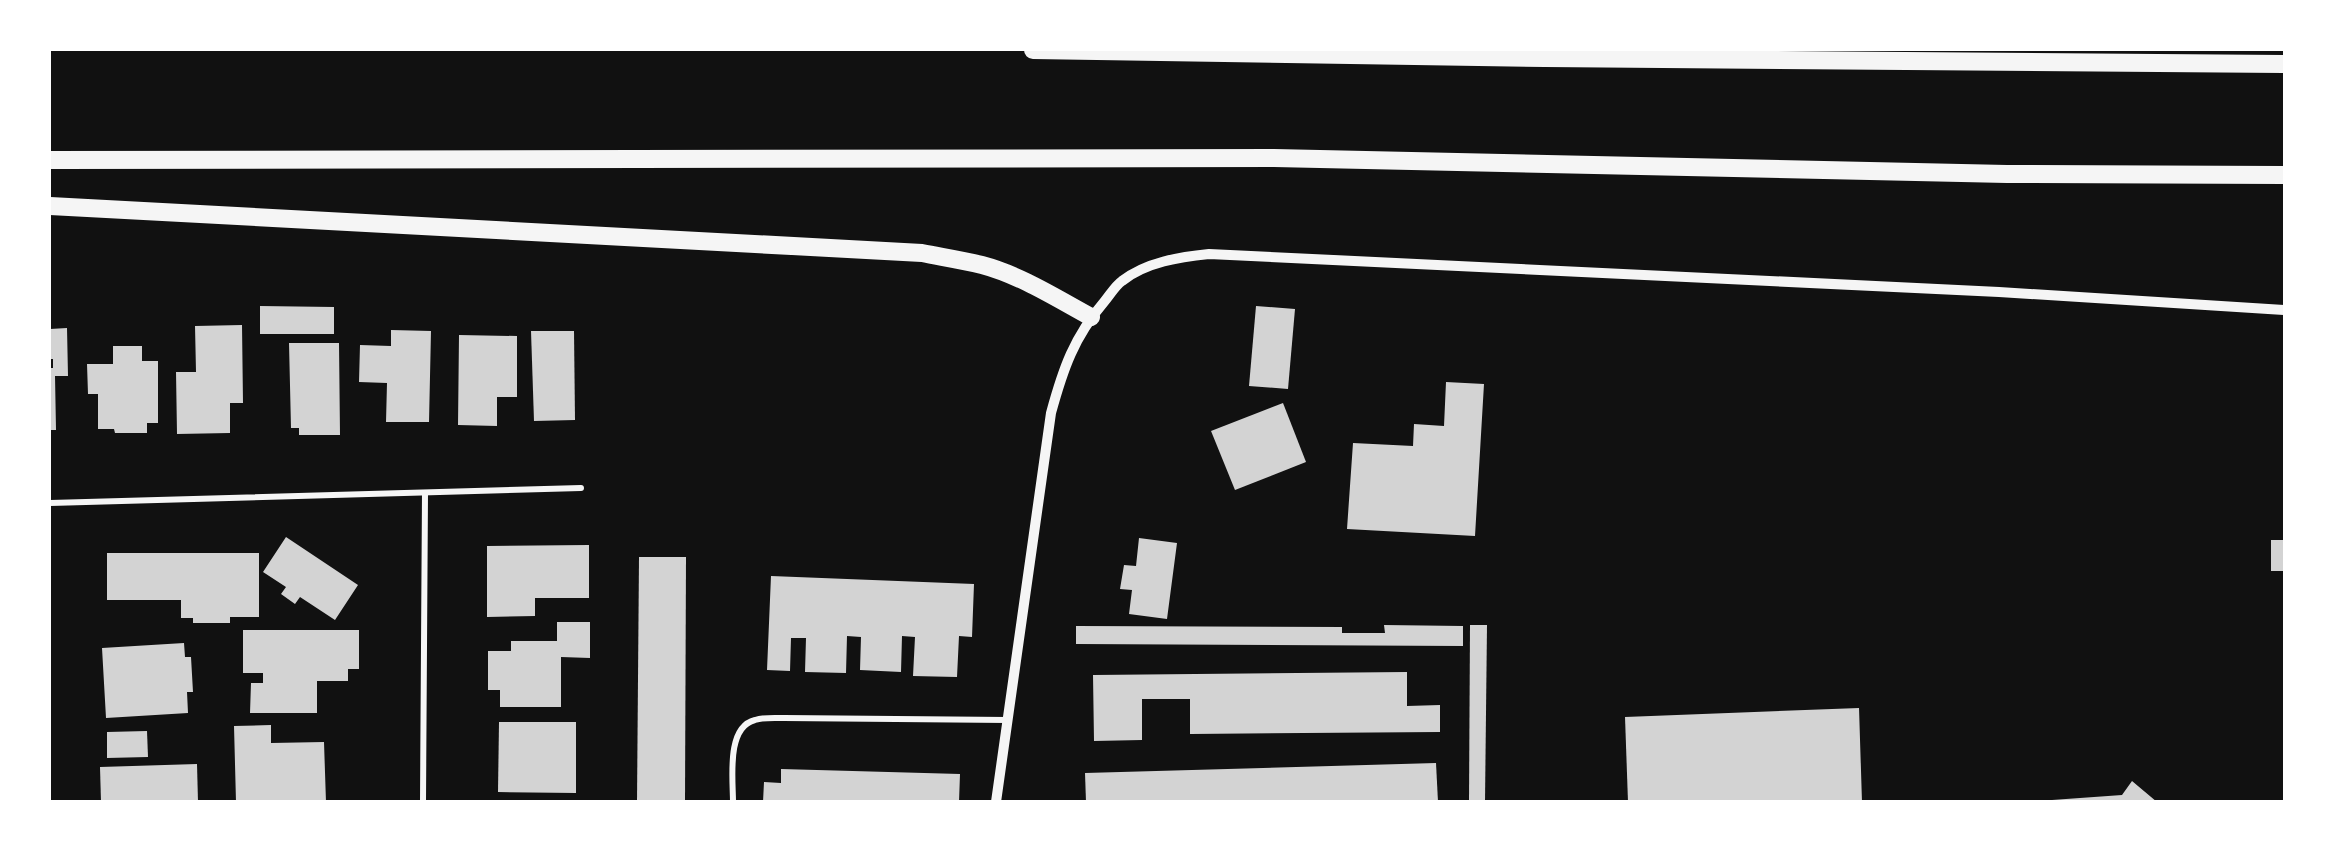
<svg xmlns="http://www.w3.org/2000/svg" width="2334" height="851" font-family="Barlow,sans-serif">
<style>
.building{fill:#d3d3d3}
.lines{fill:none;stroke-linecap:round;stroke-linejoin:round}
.minor{stroke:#f5f5f5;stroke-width:6}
.tertiary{stroke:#f5f5f5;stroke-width:10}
.motorway{stroke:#f5f5f5;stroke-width:18}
</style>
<rect width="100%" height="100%" fill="#111"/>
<g class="building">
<path d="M 260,306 L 334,307 L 334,334 L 260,334 Z"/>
<path d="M 1256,306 L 1295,309 L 1288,389 L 1249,386 Z"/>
<path d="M 242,325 L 243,403 L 230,403 L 230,433 L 177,434 L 176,372 L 196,372 L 195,326 Z"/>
<path d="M 67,328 L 68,376 L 55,376 L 56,430 L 50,430 L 50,368 L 53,368 L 53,359 L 50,359 L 50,329 Z"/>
<path d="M 391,330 L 431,331 L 429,422 L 386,422 L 387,383 L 359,382 L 360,345 L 391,346 Z"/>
<path d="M 531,331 L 574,331 L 575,420 L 534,421 Z"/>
<path d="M 459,335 L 517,336 L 517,397 L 497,397 L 497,426 L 458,425 Z"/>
<path d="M 289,343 L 339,343 L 340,435 L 299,435 L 299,428 L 291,428 Z"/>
<path d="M 113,346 L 142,346 L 142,361 L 158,361 L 158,423 L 147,423 L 147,433 L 115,433 L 114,429 L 98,429 L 98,394 L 88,394 L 87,364 L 113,364 Z"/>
<path d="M 1446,382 L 1484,384 L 1475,536 L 1347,529 L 1353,443 L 1413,446 L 1414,424 L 1444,426 Z"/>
<path d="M 1283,403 L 1306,462 L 1235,490 L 1211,431 Z"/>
<path d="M 286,537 L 358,585 L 335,620 L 300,597 L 295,604 L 281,594 L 286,587 L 263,572 Z"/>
<path d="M 1139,538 L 1177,543 L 1167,619 L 1129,614 L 1132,590 L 1120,589 L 1124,565 L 1136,566 Z"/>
<rect x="2271" y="540" width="13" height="31"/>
<path d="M 589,545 L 589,598 L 535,598 L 535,616 L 487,617 L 487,546 Z"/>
<path d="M 107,553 L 259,553 L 259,617 L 230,617 L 230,623 L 193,623 L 193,618 L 181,618 L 181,600 L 107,600 Z"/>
<path d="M 639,557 L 686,557 L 685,802 L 637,802 Z"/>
<path d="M 771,576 L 974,584 L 972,637 L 959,636 L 957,677 L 913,676 L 915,637 L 902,636 L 901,672 L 860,670 L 861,637 L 847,636 L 846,673 L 805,672 L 806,638 L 791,638 L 790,671 L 767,670 Z"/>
<path d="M 557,622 L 590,622 L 590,658 L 561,657 L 561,707 L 500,707 L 500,690 L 488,690 L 488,651 L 511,651 L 511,641 L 557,641 Z"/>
<path d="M 1384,625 L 1463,626 L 1463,646 L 1076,644 L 1076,626 L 1342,627 L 1342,633 L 1385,633 Z"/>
<path d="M 1470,625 L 1487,625 L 1485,802 L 1469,802 Z"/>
<path d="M 243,630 L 359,630 L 359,669 L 348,669 L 348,681 L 317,681 L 317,713 L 250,713 L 251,683 L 263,683 L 263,673 L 243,673 Z"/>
<path d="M 184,643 L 185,657 L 191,657 L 193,692 L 187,692 L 188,713 L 106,718 L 102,648 Z"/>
<path d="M 1407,672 L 1407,706 L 1440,705 L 1440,732 L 1190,734 L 1190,699 L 1142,699 L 1142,740 L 1094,741 L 1093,675 Z"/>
<path d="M 1859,708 L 1862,802 L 1628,802 L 1625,717 Z"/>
<path d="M 499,722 L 576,722 L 576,793 L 498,792 Z"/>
<path d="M 271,725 L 271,743 L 324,742 L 326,802 L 236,802 L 234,726 Z"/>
<path d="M 147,731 L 148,757 L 107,758 L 107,732 Z"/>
<path d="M 1436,763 L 1438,802 L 1086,802 L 1085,773 Z"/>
<path d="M 197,764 L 198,802 L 101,802 L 100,767 Z"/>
<path d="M 781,769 L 960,774 L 959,802 L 763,802 L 764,782 L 781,783 Z"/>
<path d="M 2132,781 L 2157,802 L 2052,802 L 2052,800 L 2122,795 Z"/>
</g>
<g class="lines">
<g class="minor">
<path d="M 50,503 L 581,488"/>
<path d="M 423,802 L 425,493"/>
<path d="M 733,802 C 733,779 726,727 755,720 C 764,717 775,718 784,718 L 1008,720"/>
</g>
<path class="tertiary" d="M 996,802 L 1051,413 C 1063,369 1074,337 1104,302 C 1110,295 1115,286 1122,281 C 1146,262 1180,257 1209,254 L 1999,292 L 2284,310"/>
<g class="motorway">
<path d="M 1033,50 L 1545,58 L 2284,64"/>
<path d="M 50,160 L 1274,158 L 2007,174 L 2284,175"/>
<path d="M 50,206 L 922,253 C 942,257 962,260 982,265 C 1020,275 1056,298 1091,317"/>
</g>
</g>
<rect width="2334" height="851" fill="none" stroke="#ffffff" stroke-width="102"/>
</svg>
